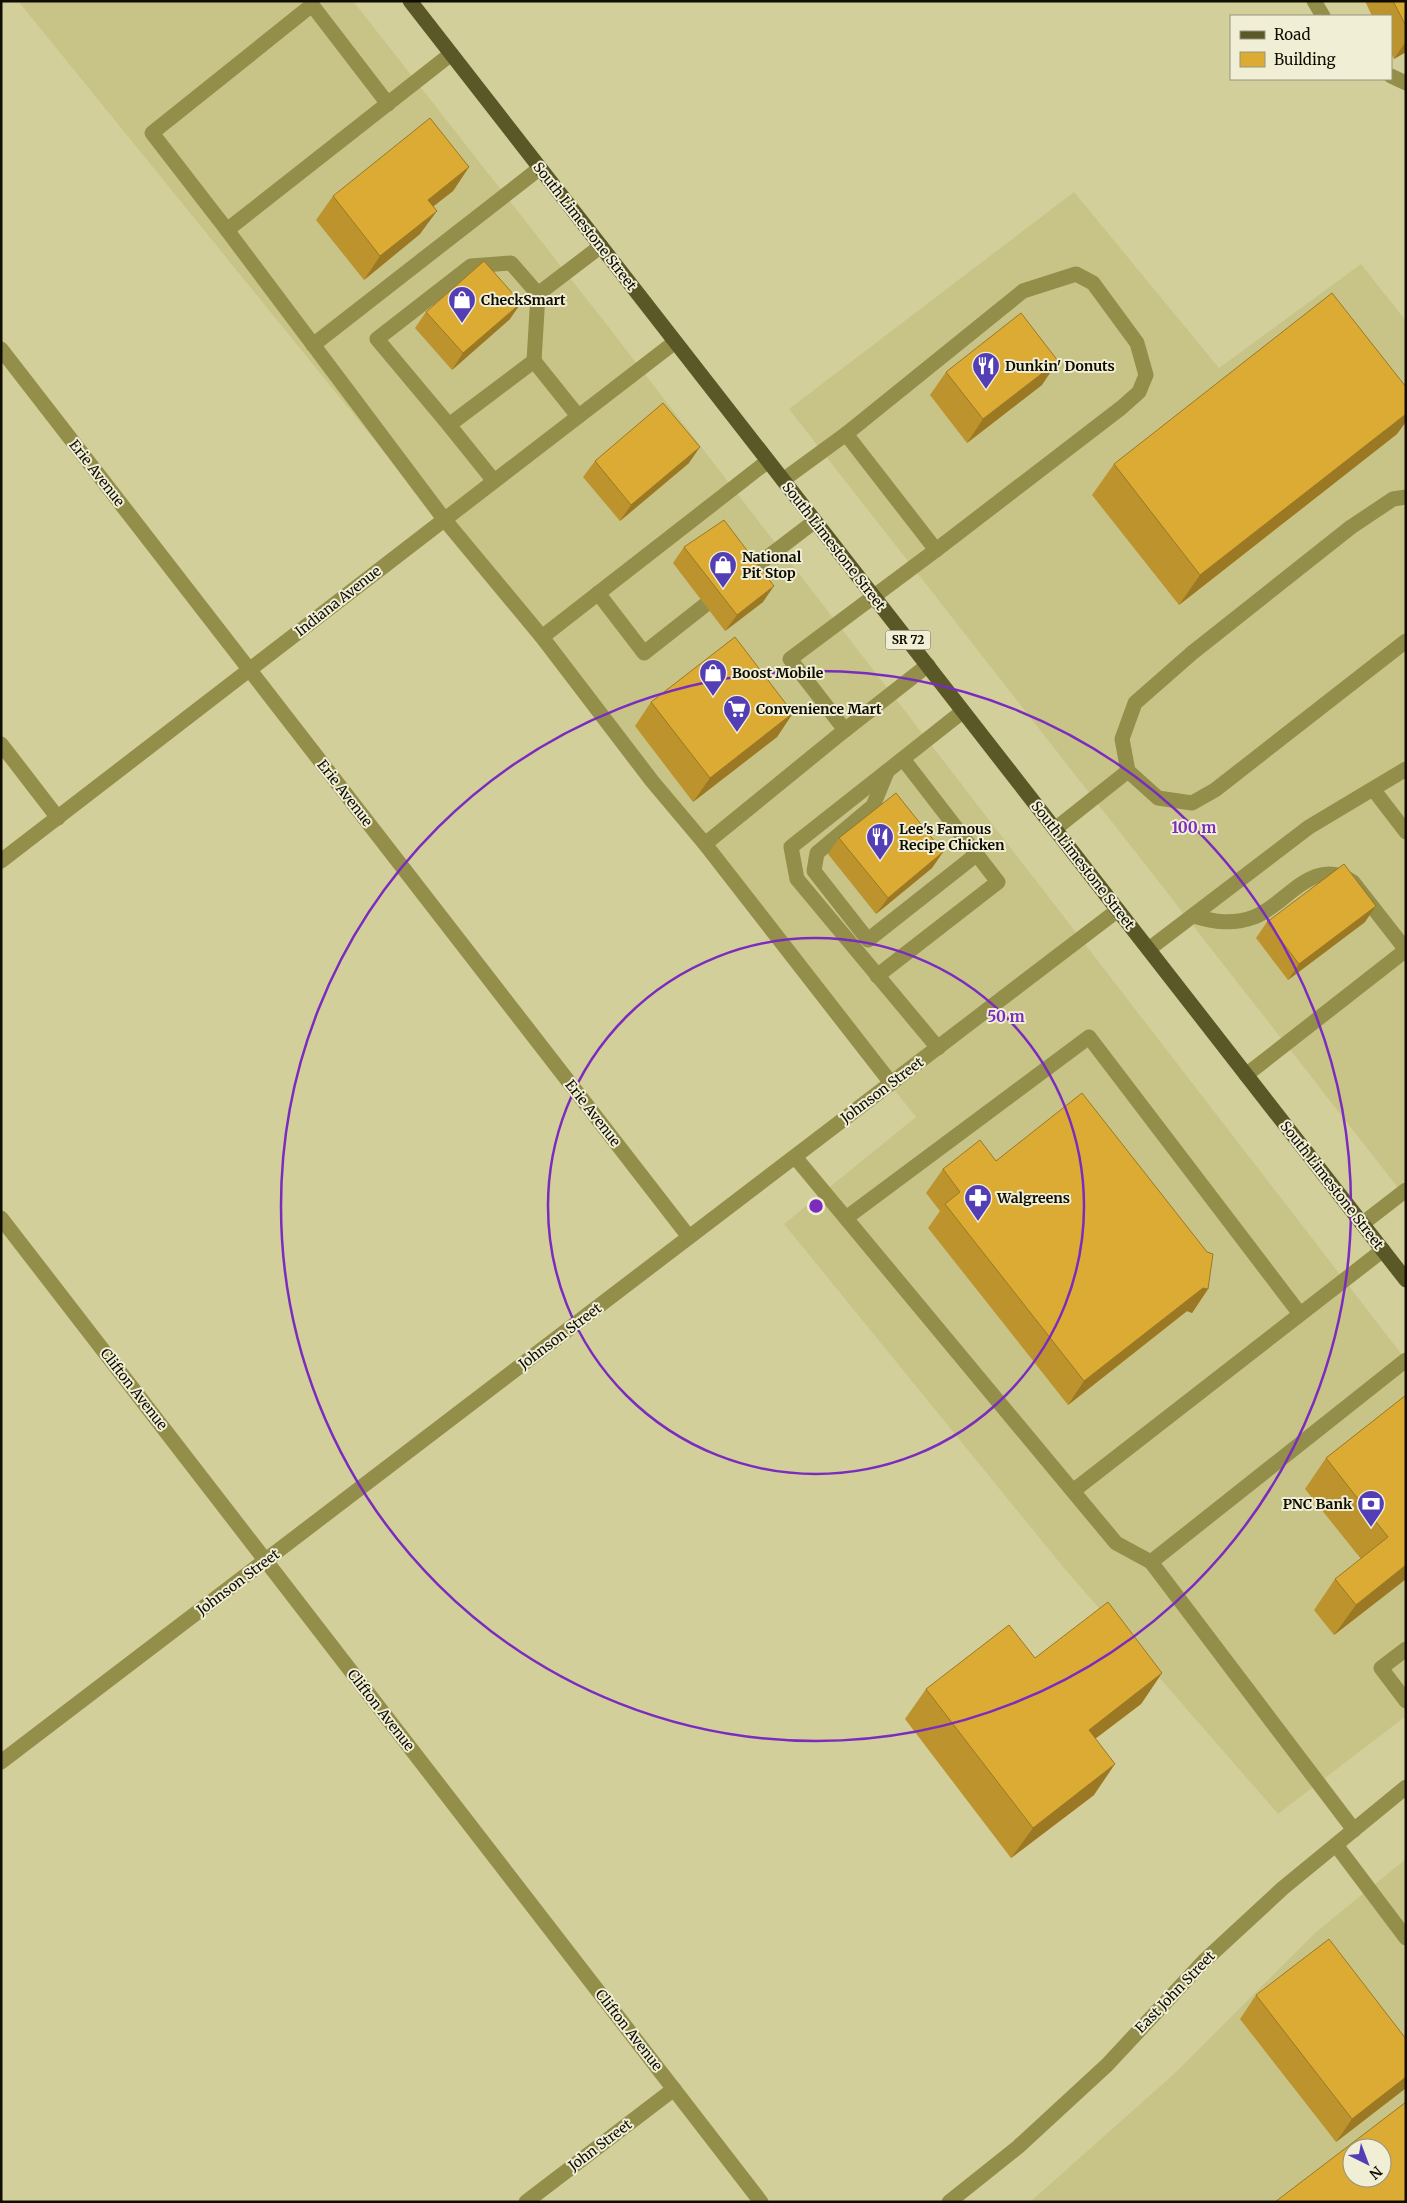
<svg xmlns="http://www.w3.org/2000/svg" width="1407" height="2203" font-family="Merriweather,serif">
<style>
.built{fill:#c8c487;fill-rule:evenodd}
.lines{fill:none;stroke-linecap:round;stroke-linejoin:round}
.minor{stroke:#938e4a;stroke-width:15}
.major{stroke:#5b5828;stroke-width:15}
.wall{fill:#bd932d}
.shaded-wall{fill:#9a7824}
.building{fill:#dcab34;stroke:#9a7824;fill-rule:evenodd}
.ring{fill:none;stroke:#7b2cbf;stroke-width:2.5}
.labels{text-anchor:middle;stroke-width:4;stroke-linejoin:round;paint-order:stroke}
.shield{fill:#f0eed4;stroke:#525040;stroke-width:1}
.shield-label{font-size:12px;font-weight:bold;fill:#0f0d00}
.street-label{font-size:14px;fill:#0f0d00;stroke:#f0eed4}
.poi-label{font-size:14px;font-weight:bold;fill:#0f0d00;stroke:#f0eed4;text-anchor:start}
.centre{fill:#7b2cbf;stroke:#f0eed4;stroke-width:2.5}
.ring-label{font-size:15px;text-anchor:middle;font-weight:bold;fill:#7b2cbf;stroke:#f0eed4;stroke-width:4;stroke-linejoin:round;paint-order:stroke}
</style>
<rect width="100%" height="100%" fill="#d2cf9a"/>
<g class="built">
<path d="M 18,1 L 353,1 L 607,325 L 1406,1360 L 1406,1716 L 1278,1814 L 1064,1568 L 784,1224 L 916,1117 L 415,490 Z"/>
<path d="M 1074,192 L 1219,368 L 1361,264 L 1406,321 L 1406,1198 L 789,409 Z"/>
<path d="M 1406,1859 L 1406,2202 L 1030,2202 L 1175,2073 L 1316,1932 ZM 1352,2148 L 1382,2148 L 1382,2178 L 1352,2178 Z"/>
</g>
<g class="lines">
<g class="minor">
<path d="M 1314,1 L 1323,16"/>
<path d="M 1391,76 L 1406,83"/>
<path d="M 388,104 L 312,5 L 152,133 L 227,230 L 444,519 L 542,637 L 652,781 L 705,844 L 891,1083"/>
<path d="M 227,230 L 451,54"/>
<path d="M 313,345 L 540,168"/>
<path d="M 1,349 L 689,1237"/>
<path d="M 534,361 L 538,294 L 601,246"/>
<path d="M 449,425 L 377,339 L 471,266 L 511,263 L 538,294"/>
<path d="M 846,434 L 1023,291 L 1076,274 L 1093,283 L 1137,343 L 1146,375 L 1139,392 L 1121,408 L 936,550"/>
<path d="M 783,480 L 846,434 L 936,550 L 790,659 L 845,730 L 928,665"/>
<path d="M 494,481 L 449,425 L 534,361 L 578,416"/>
<path d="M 1406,497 L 1393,499 L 1351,527 L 1192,653 L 1135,703 L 1122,739 L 1128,771 L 1158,798 L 1192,803 L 1215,790 L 1406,641"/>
<path d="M 743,576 L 815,521"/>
<path d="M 598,593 L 644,653 L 705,605"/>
<path d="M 542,637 L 768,461"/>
<path d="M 1,744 L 58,818"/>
<path d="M 887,772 L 873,806 L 817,853 L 814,871 L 868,940 L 977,854"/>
<path d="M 1373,789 L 1406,832"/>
<path d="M 1055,829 L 1128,771"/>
<path d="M 705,844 L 845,730"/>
<path d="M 1,861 L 675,342"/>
<path d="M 1194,916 C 1214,922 1233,925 1254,917 C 1288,904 1311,855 1353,882 L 1406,950"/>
<path d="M 1149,949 L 1309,827 L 1406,769"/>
<path d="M 877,976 L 998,882 L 903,759"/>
<path d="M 938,1048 L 797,879 L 791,847 L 962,712"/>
<path d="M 1246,1075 L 1406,950"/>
<path d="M 795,1157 L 1116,1543 L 1151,1562"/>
<path d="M 1,1218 L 761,2202"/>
<path d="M 846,1218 L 1089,1037 L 1300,1314"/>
<path d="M 1362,1224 L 1406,1190"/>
<path d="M 1073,1491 L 1383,1250"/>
<path d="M 1406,1649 L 1381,1668 L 1406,1701"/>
<path d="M 1,1762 L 1118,910"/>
<path d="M 1354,1830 L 1151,1562 L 1406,1360"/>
<path d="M 1336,1845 L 1406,1938"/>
<path d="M 526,2202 L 674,2089"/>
<path d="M 949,2202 L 1018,2147 L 1107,2065 L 1204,1961 L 1283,1888 L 1406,1787"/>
</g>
<path class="major" d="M 410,1 L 1406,1280"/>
</g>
<g class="wall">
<path d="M 1365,1 L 1406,1 L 1406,52 L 1394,59 L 1391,53 L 1391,16 L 1372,16 Z"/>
<path d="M 469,167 L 453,191 L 433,206 L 420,234 L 364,280 L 316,220 L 333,196 Z"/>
<path d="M 426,312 L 510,319 L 452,370 L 415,328 Z"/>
<path d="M 946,372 L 1042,385 L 967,443 L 930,395 Z"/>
<path d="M 1397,434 L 1179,605 L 1092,495 L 1114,464 Z"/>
<path d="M 595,461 L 689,463 L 620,521 L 583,477 Z"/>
<path d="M 684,547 L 763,602 L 725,631 L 673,563 Z"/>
<path d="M 651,702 L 793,713 L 777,737 L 693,802 L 635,726 Z"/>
<path d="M 839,838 L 943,852 L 932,868 L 876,914 L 828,854 Z"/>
<path d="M 1267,922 L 1365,922 L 1288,980 L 1256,938 Z"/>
<path d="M 996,1161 L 1208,1289 L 1192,1313 L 1187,1311 L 1068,1405 L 928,1228 L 940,1211 L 926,1193 L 943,1169 Z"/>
<path d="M 1406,1395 L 1406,1579 L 1334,1635 L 1314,1610 L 1335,1579 L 1361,1559 L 1305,1489 L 1326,1458 Z"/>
<path d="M 1035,1658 L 1162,1673 L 1141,1704 L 1095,1739 L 1094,1795 L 1011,1858 L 905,1719 L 926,1689 Z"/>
<path d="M 1256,1995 L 1406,2039 L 1406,2088 L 1336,2142 L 1240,2019 Z"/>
</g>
<g class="shaded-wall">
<path d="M 1406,41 L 1406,52 L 1394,59 Z"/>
<path d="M 469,167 L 453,191 L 411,224 L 428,200 Z"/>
<path d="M 437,211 L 420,234 L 364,280 L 380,256 Z"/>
<path d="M 521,303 L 510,319 L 452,370 L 463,353 Z"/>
<path d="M 1058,361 L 1042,385 L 967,443 L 983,419 Z"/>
<path d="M 1406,414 L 1406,422 L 1397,434 L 1179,605 L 1200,575 Z"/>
<path d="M 700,447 L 689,463 L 620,521 L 631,505 Z"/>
<path d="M 774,586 L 763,602 L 725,631 L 737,615 Z"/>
<path d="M 793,713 L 777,737 L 693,802 L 710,778 Z"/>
<path d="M 943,852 L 932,868 L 876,914 L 888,898 Z"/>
<path d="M 1376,906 L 1365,922 L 1288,980 L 1299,964 Z"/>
<path d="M 1203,1288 L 1208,1289 L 1192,1313 L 1187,1311 L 1068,1405 L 1084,1381 Z"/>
<path d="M 1406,1565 L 1406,1579 L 1334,1635 L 1356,1605 Z"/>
<path d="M 1162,1673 L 1141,1704 L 1067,1760 L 1089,1730 Z"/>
<path d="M 1115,1764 L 1094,1795 L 1011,1858 L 1033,1828 Z"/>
<path d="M 1406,2077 L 1406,2088 L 1336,2142 L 1352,2119 Z"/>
</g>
<g class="building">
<path d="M 1393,1 L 1406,1 L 1406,26 Z"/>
<path d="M 430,118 L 469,167 L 428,200 L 437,211 L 380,256 L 333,196 Z"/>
<path d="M 484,261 L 521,303 L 463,353 L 426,312 Z"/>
<path d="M 1332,293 L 1406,387 L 1406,414 L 1200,575 L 1114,464 Z"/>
<path d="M 1021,313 L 1058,361 L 983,419 L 946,372 Z"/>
<path d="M 663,403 L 700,447 L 631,505 L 595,461 Z"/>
<path d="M 724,520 L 774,586 L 737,615 L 684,547 Z"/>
<path d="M 735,637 L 793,713 L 710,778 L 651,702 Z"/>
<path d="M 896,793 L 943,852 L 888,898 L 839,838 Z"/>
<path d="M 1344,864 L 1376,906 L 1299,964 L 1267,922 Z"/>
<path d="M 1082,1093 L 1207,1252 L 1213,1254 L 1208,1289 L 1203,1288 L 1084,1381 L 945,1204 L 960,1192 L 943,1169 L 980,1140 L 996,1161 Z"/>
<path d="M 1406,1395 L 1406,1565 L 1356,1605 L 1335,1579 L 1388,1537 L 1326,1458 Z"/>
<path d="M 1108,1602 L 1162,1673 L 1089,1730 L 1115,1764 L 1033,1828 L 926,1689 L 1009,1625 L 1035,1658 Z"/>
<path d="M 1329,1939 L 1406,2039 L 1406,2077 L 1352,2119 L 1256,1995 Z"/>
<path d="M 1406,2102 L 1406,2202 L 1275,2202 ZM 1352,2148 L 1382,2148 L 1382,2178 L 1352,2178 Z"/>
</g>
<g class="ring">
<circle cx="816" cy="1206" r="268"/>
<circle cx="816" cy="1206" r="535"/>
</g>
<defs>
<symbol id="shop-pin" viewBox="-11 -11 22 30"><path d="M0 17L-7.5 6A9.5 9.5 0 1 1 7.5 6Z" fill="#533eb6" stroke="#f0eed4"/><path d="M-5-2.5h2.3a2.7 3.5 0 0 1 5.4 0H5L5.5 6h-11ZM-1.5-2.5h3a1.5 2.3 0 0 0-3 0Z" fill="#fff"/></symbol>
<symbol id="restaurant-pin" viewBox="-11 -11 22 30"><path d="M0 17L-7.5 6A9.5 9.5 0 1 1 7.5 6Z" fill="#533eb6" stroke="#f0eed4"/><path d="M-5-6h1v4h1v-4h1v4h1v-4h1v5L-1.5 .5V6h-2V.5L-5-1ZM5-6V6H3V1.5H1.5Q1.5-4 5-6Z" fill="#fff"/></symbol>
<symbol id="supermarket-pin" viewBox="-11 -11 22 30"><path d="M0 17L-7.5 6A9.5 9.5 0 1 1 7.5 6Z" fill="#533eb6" stroke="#f0eed4"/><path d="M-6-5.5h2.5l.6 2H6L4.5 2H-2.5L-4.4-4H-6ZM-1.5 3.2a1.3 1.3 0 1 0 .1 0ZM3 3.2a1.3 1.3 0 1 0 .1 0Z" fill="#fff"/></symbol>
<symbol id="pharmacy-pin" viewBox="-11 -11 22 30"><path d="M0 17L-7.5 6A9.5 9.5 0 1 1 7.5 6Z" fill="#533eb6" stroke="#f0eed4"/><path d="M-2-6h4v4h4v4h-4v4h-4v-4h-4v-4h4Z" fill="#fff"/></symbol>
<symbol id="bank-pin" viewBox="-11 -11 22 30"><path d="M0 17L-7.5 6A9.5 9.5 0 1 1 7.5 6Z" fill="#533eb6" stroke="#f0eed4"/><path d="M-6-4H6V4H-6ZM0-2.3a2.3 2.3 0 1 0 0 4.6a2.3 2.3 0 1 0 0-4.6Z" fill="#fff"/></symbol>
</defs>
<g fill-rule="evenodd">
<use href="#shop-pin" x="446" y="284" width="32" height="43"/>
<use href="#restaurant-pin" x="970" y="350" width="32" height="43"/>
<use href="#shop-pin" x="707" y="549" width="32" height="43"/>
<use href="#shop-pin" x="697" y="657" width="32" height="43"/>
<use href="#supermarket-pin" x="721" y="693" width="32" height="43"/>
<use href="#restaurant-pin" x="864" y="821" width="32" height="43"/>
<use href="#pharmacy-pin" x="962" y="1182" width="32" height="43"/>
<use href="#bank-pin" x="1355" y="1488" width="32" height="43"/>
</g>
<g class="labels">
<rect class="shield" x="885.5" y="630.5" width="45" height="19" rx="4"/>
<g class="shield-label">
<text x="908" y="644">SR 72</text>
</g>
<g class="street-label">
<text transform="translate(585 226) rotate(52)" y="5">South Limestone Street</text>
<text transform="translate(97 473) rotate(52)" y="5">Erie Avenue</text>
<text transform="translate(834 546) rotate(52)" y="5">South Limestone Street</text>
<text transform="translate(338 601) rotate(-38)" y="5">Indiana Avenue</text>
<text transform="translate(345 793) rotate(52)" y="5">Erie Avenue</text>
<text transform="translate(1083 865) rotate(52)" y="5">South Limestone Street</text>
<text transform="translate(882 1090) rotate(-37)" y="5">Johnson Street</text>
<text transform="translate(593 1113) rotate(52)" y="5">Erie Avenue</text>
<text transform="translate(1332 1185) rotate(52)" y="5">South Limestone Street</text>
<text transform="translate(560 1336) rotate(-37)" y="5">Johnson Street</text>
<text transform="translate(134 1389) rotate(52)" y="5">Clifton Avenue</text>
<text transform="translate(238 1582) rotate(-37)" y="5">Johnson Street</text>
<text transform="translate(381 1710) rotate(52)" y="5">Clifton Avenue</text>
<text transform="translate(1175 1992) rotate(-46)" y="5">East John Street</text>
<text transform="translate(629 2030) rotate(52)" y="5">Clifton Avenue</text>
<text transform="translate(600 2145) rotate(-37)" y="5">John Street</text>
</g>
<g class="poi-label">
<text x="481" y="305">CheckSmart</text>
<text x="1005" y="371">Dunkin' Donuts</text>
<text x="742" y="562">National<tspan x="742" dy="16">Pit Stop</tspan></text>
<text x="732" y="678">Boost Mobile</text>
<text x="756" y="714">Convenience Mart</text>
<text x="899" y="834">Lee's Famous<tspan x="899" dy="16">Recipe Chicken</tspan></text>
<text x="997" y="1203">Walgreens</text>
<text x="1352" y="1509" text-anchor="end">PNC Bank</text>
</g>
</g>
<circle cx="816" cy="1206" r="8" class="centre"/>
<g class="ring-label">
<text x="1194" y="833">100 m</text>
<text x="1006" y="1022">50 m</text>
</g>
<rect width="1407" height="2203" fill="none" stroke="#0f0d00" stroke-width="5"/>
<rect x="1230" y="15" width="162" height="65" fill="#f0eed4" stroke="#96947f"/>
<rect x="1240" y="31" width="25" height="8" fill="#5b5828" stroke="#96947f"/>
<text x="1274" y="40" font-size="15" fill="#0f0d00">Road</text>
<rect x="1240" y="52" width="25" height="15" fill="#dcab34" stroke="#96947f"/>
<text x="1274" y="65" font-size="15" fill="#0f0d00">Building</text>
<g transform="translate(1367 2163) rotate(138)"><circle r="24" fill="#f0eed4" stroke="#96947f"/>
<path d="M0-4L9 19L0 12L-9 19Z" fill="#533eb6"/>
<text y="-8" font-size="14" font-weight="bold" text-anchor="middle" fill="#0f0d00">N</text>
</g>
</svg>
